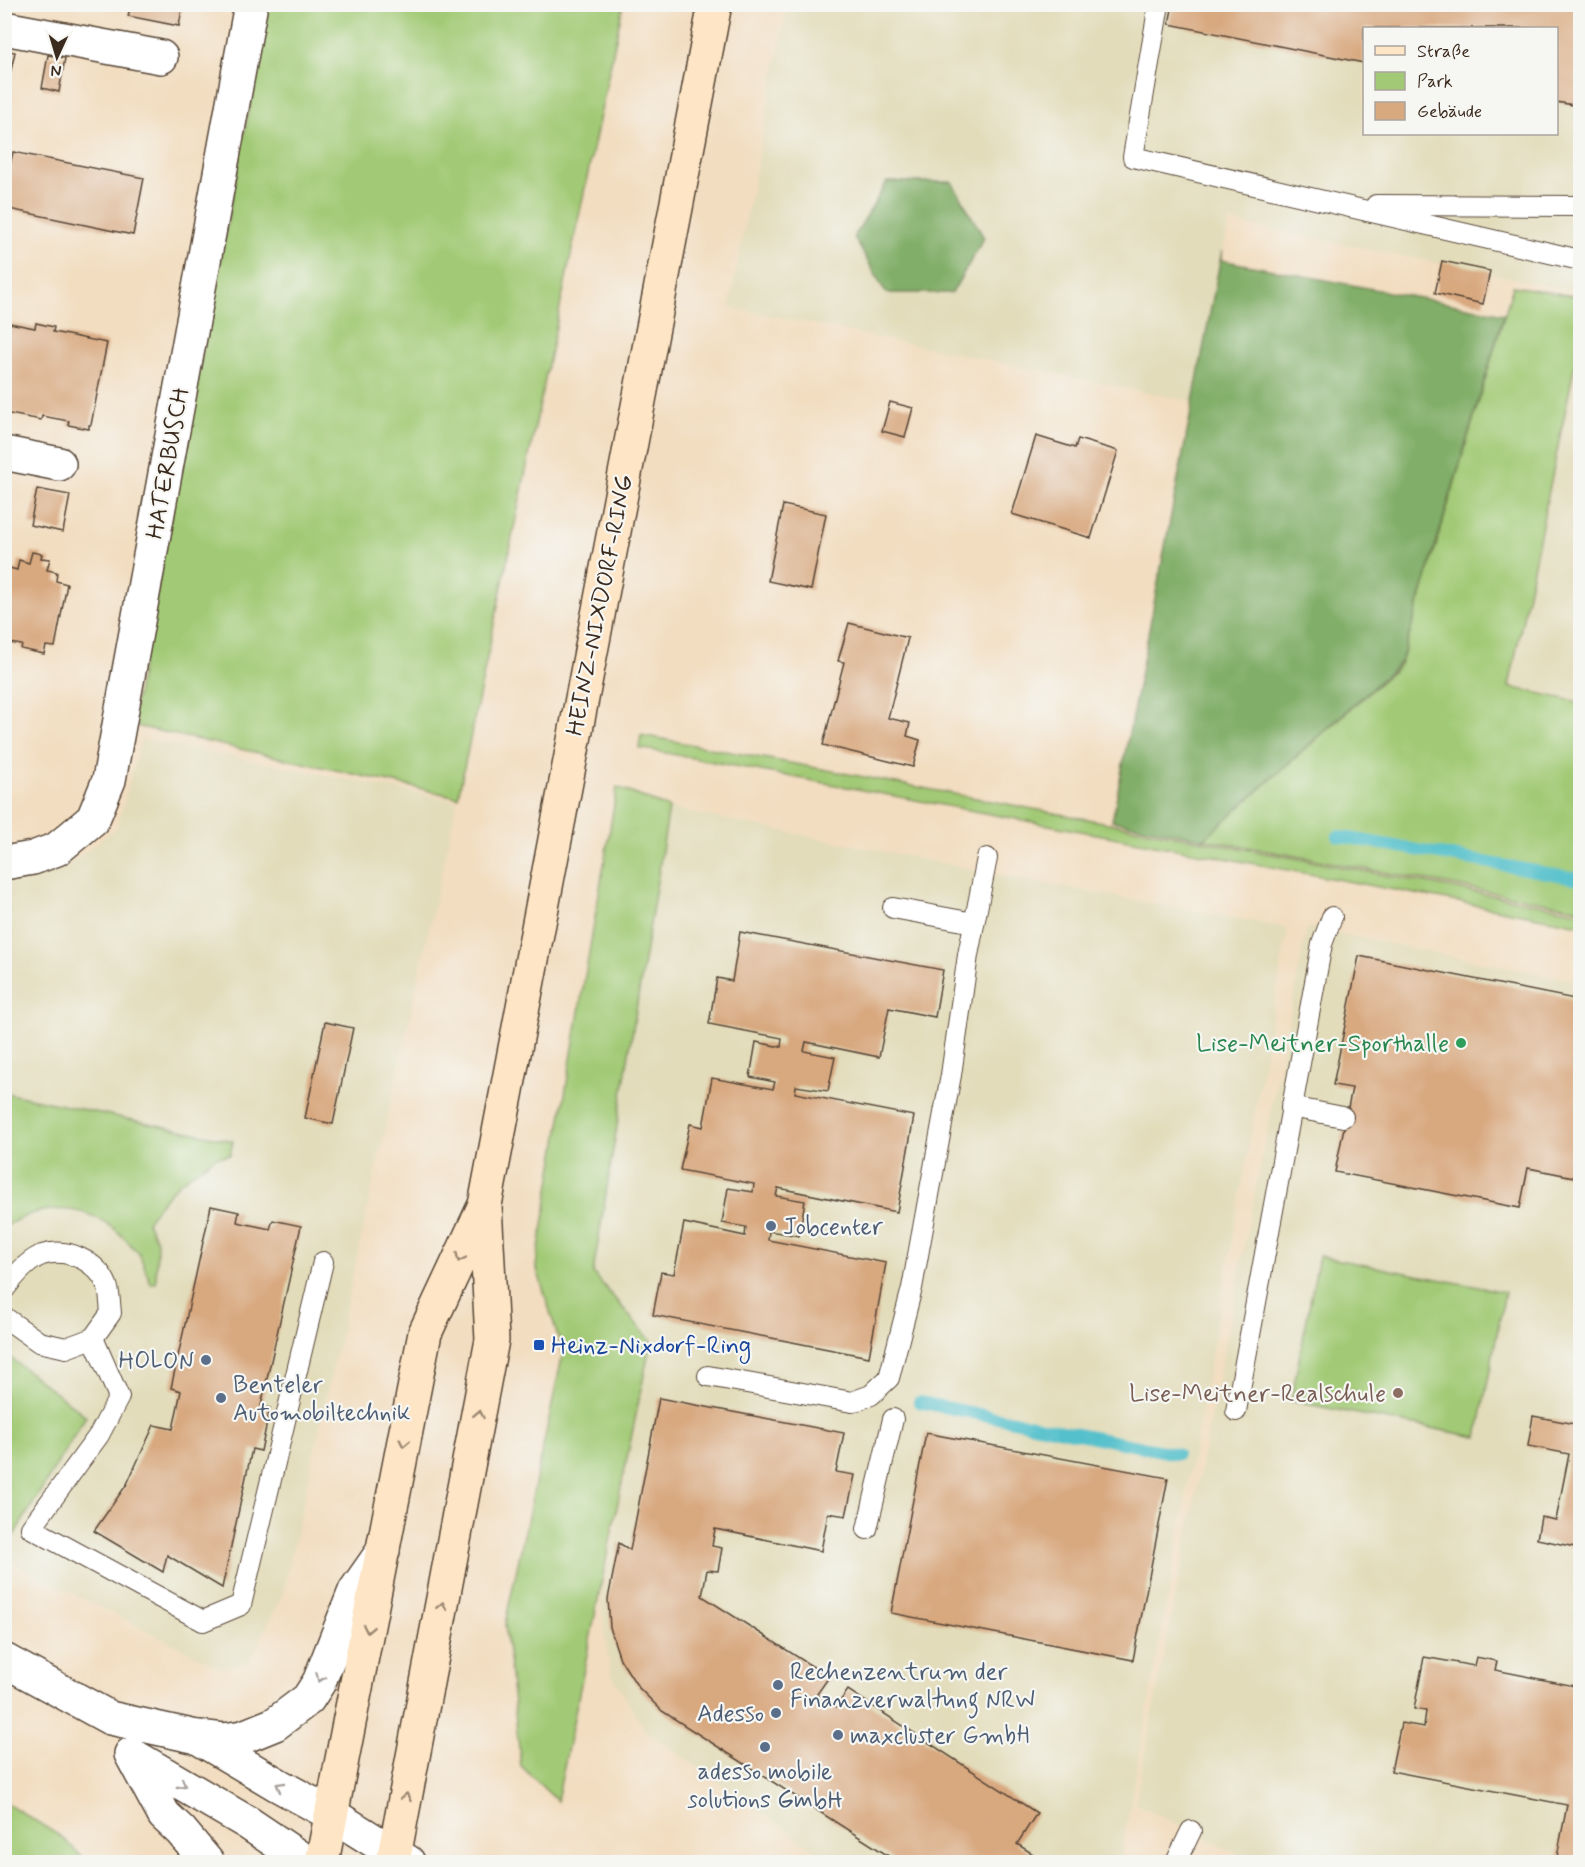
<svg xmlns="http://www.w3.org/2000/svg" width="1585" height="1867" font-family="Mynerve,sans-serif">
<style>
.built{fill:#e2dcba;fill-rule:evenodd}
.green{fill:#a2ca76;stroke:#6e7a4a;stroke-width:1.5}
.forest{fill:#81ae67;stroke:#5e6c42;stroke-width:1.5}
.lines{fill:none;stroke-linecap:round;stroke-linejoin:round}
.stream{stroke:#53c0cb;stroke-width:12}
.building{fill:#d8a87f}
.service-casing{stroke:#564536;stroke-width:22}
.minor-casing{stroke:#564536;stroke-width:36}
.tertiary-casing{stroke:#564536;stroke-width:36}
.secondary-casing{stroke:#564536;stroke-width:36}
.service{stroke:#fff;stroke-width:20}
.minor{stroke:#fff;stroke-width:33}
.tertiary{stroke:#fff;stroke-width:33}
.secondary{stroke:#fde5c5;stroke-width:33}
.oneway{stroke:#9c8872}
.oneway2{stroke:#a79f9a}
.leisure-dot{fill:#2e9e5b;stroke:#f6f6f2;stroke-width:2}
.service-dot{fill:#5c6f8a;stroke:#f6f6f2;stroke-width:2}
.transit-dot{fill:#1a4fb4;stroke:#f6f6f2;stroke-width:2}
.education-dot{fill:#8d6e63;stroke:#f6f6f2;stroke-width:2}
.labels{text-anchor:middle;stroke-width:4.5;stroke-linejoin:round;paint-order:stroke}
.street-label{font-size:24px;fill:#3b2a1e;stroke:#f6f6f2}
.leisure-label{font-size:24px;fill:#27864d;stroke:#f6f6f2;text-anchor:end}
.service-label{font-size:24px;fill:#4e5e75;stroke:#f6f6f2;text-anchor:start}
.transit-label{font-size:24px;fill:#164399;stroke:#f6f6f2;text-anchor:start}
.education-label{font-size:24px;fill:#785e54;stroke:#f6f6f2;text-anchor:end}
</style>
<rect width="100%" height="100%" fill="#f6f6f2"/>
<filter id="ink" filterUnits="userSpaceOnUse"><feTurbulence type="fractalNoise" baseFrequency=".0167" numOctaves="2"/><feDisplacementMap in="SourceGraphic" scale="12" xChannelSelector="R" yChannelSelector="G"/><feConvolveMatrix kernelMatrix="1 2 1 2 8 2 1 2 1" color-interpolation-filters="sRGB"/></filter>
<filter id="wash" filterUnits="userSpaceOnUse"><feTurbulence type="fractalNoise" baseFrequency=".008" numOctaves="4" result="noise"/><feDisplacementMap in="SourceGraphic" scale="24" xChannelSelector="R" yChannelSelector="G"/><feGaussianBlur stdDeviation="1.35" result="paint"/><feColorMatrix in="noise" values="0 0 0 0 0 0 0 0 0 0 0 0 0 0 0 0 0 1.4 0 .05"/><feComposite in="paint" operator="in"/></filter>
<g filter="url(#wash)">
<rect width="100%" height="100%" fill="#f2ddc0"/>
<g class="built">
<path d="M 788,5 L 1580,5 L 1580,292 L 1229,221 L 1194,402 L 729,307 ZM 1364,28 L 1556,28 L 1556,134 L 1364,134 Z"/>
<path d="M 1580,345 L 1580,700 L 1511,686 Z"/>
<path d="M 141,739 L 457,801 L 283,1594 L 249,1662 L 219,1667 L 4,1559 L 5,1530 L 13,1535 L 86,1416 L 5,1353 L 5,1227 L 20,1217 L 53,1209 L 88,1213 L 115,1228 L 138,1253 L 151,1284 L 157,1241 L 147,1222 L 163,1200 L 179,1183 L 216,1157 L 233,1141 L 5,1093 L 5,879 L 65,868 L 117,827 Z"/>
<path d="M 669,808 L 1030,881 L 1288,928 L 1120,1862 L 832,1862 L 646,1731 L 610,1672 L 601,1602 L 651,1341 L 593,1273 Z"/>
<path d="M 1307,927 L 1580,982 L 1580,1862 L 1253,1862 L 1135,1803 Z"/>
</g>
<g class="green">
<path d="M 269,5 L 623,5 L 458,797 L 131,725 Z"/>
<path d="M 1513,286 L 1580,297 L 1580,339 L 1509,687 L 1580,702 L 1580,909 L 1204,839 L 1401,664 Z"/>
<path d="M 641,735 L 1580,912 L 1580,925 L 639,748 Z"/>
<path d="M 617,787 L 669,808 L 593,1273 L 651,1341 L 557,1801 L 521,1766 L 505,1624 L 563,1353 L 536,1266 Z"/>
<path d="M 5,1093 L 233,1141 L 230,1155 L 216,1157 L 179,1183 L 163,1200 L 147,1222 L 157,1241 L 156,1283 L 151,1284 C 147,1275 144,1264 139,1254 C 136,1249 130,1245 126,1240 C 93,1204 45,1200 5,1227 Z"/>
<path d="M 1319,1256 L 1505,1292 L 1477,1437 L 1291,1401 Z"/>
<path d="M 4,1353 L 86,1416 L 14,1535 L 5,1530 Z"/>
<path d="M 5,1802 L 60,1836 L 88,1862 L 5,1862 Z"/>
</g>
<g class="forest">
<path d="M 887,182 L 952,182 L 984,238 L 952,293 L 886,293 L 854,237 Z"/>
<path d="M 1222,251 L 1221,260 L 1504,314 L 1401,662 L 1204,839 L 1112,821 Z"/>
</g>
<g class="lines">
<g class="stream">
<path d="M 1338,836 L 1580,879"/>
<path d="M 919,1402 L 1177,1454"/>
</g>
</g>
<g id="blocks">
<g class="building">
<path d="M 131,4 L 183,4 L 179,26 L 128,16 Z"/>
<path d="M 1173,4 L 1580,4 L 1580,106 L 1556,102 L 1556,28 L 1364,28 L 1364,63 L 1169,24 Z"/>
<path d="M 4,50 L 15,52 L 8,84 L 4,83 Z"/>
<path d="M 48,55 L 65,58 L 59,92 L 42,88 Z"/>
<path d="M 13,152 L 144,178 L 133,235 L 4,208 L 4,191 Z"/>
<path d="M 1442,261 L 1490,271 L 1483,304 L 1435,293 Z"/>
<path d="M 4,322 L 35,328 L 36,323 L 54,327 L 53,332 L 107,343 L 91,425 L 89,425 L 89,429 L 68,425 L 69,421 L 42,416 L 41,420 L 4,413 Z"/>
<path d="M 890,402 L 913,408 L 905,437 L 882,431 Z"/>
<path d="M 1036,436 L 1075,448 L 1078,439 L 1118,451 L 1091,538 L 1012,514 Z"/>
<path d="M 37,489 L 70,495 L 63,532 L 30,525 Z"/>
<path d="M 783,505 L 826,514 L 811,590 L 768,581 Z"/>
<path d="M 32,552 L 42,554 L 41,558 L 50,559 L 47,570 L 57,572 L 56,581 L 67,584 L 55,647 L 46,646 L 44,654 L 21,649 L 22,645 L 4,642 L 6,567 L 17,570 L 19,560 L 29,563 Z"/>
<path d="M 849,623 L 908,638 L 888,718 L 910,723 L 907,736 L 920,740 L 913,767 L 823,745 L 844,662 L 838,661 Z"/>
<path d="M 740,932 L 943,970 L 935,1017 L 889,1008 L 879,1057 L 806,1042 L 804,1051 L 835,1057 L 828,1091 L 796,1086 L 795,1093 L 914,1116 L 897,1212 L 778,1188 L 776,1196 L 805,1201 L 799,1236 L 769,1231 L 768,1240 L 886,1263 L 869,1357 L 653,1315 L 661,1272 L 674,1274 L 684,1223 L 745,1236 L 746,1227 L 722,1223 L 728,1188 L 753,1192 L 754,1184 L 680,1170 L 690,1124 L 703,1127 L 712,1078 L 773,1089 L 775,1082 L 750,1077 L 756,1042 L 781,1047 L 782,1038 L 709,1024 L 717,978 L 732,981 Z"/>
<path d="M 1359,956 L 1580,1000 L 1579,1178 L 1528,1168 L 1520,1208 L 1335,1172 L 1352,1088 L 1333,1085 Z"/>
<path d="M 325,1022 L 353,1028 L 333,1124 L 305,1118 Z"/>
<path d="M 211,1206 L 239,1212 L 237,1222 L 270,1229 L 273,1220 L 301,1226 L 261,1406 L 270,1408 L 261,1451 L 252,1449 L 222,1588 L 167,1555 L 163,1572 L 94,1531 L 127,1484 L 154,1425 L 173,1429 L 181,1391 L 171,1388 Z"/>
<path d="M 659,1398 L 844,1433 L 836,1472 L 855,1475 L 846,1516 L 828,1513 L 821,1551 L 715,1529 L 712,1546 L 722,1548 L 718,1571 L 707,1570 L 702,1596 L 829,1677 L 817,1694 L 826,1700 L 836,1707 L 848,1690 L 1037,1813 L 1017,1844 L 1033,1854 L 1027,1862 L 898,1862 L 662,1711 L 638,1687 L 620,1659 L 615,1644 L 610,1627 L 608,1599 L 619,1543 L 630,1550 Z"/>
<path d="M 1533,1416 L 1580,1425 L 1580,1548 L 1537,1539 L 1541,1517 L 1556,1520 L 1569,1454 L 1528,1446 Z"/>
<path d="M 926,1433 L 1168,1478 L 1133,1660 L 891,1613 Z"/>
<path d="M 1424,1657 L 1474,1666 L 1476,1657 L 1497,1661 L 1495,1670 L 1580,1687 L 1580,1862 L 1556,1862 L 1567,1805 L 1391,1771 L 1401,1723 L 1424,1727 L 1426,1711 L 1414,1709 Z"/>
</g>
</g>
</g>
<g filter="url(#ink)">
<use href="#blocks" fill-opacity="0" stroke="#564536" stroke-width="1.5"/>
<g class="lines">
<defs>
<g id="service">
<path d="M 1159,4 L 1133,157 L 1580,260"/>
<path d="M 1376,205 L 1580,206"/>
<path d="M 893,908 L 974,923"/>
<path d="M 1291,1107 L 1343,1117"/>
<path d="M 4,1290 C 13,1278 28,1260 42,1255 C 67,1247 97,1261 107,1285 C 110,1293 110,1305 111,1313 L 93,1338 L 66,1348 L 39,1342 L 4,1317"/>
<path d="M 93,1338 L 119,1397 L 99,1435 L 31,1528 L 203,1621 L 241,1605 L 323,1262"/>
<path d="M 708,1376 L 852,1402 L 871,1395 L 889,1378 L 912,1288 L 951,1075 L 968,955 L 987,858"/>
<path d="M 1236,1411 L 1322,944 L 1332,917"/>
<path d="M 867,1529 L 893,1419"/>
<path d="M 1176,1862 L 1191,1831"/>
</g>
<g id="minor">
<path d="M 4,28 L 161,57"/>
<path d="M 4,453 L 59,464"/>
<path d="M 4,863 L 33,858 L 57,849 L 93,819 L 109,780 L 251,4"/>
</g>
<g id="tertiary">
<path d="M 4,1660 L 110,1718 L 197,1737 L 278,1785 L 331,1814 L 408,1862"/>
<path d="M 198,1737 L 224,1740 L 243,1737 L 275,1724 L 308,1699 L 319,1682 L 355,1591 L 383,1551"/>
<path d="M 131,1754 L 164,1815 L 181,1831 L 207,1862"/>
<path d="M 132,1755 L 248,1823 L 306,1862"/>
</g>
<g id="secondary">
<path d="M 322,1862 L 425,1333 L 483,1209"/>
<path d="M 393,1862 L 492,1340 L 485,1205 L 715,4"/>
</g>
</defs>
<use href="#service" class="service-casing"/>
<use href="#minor" class="minor-casing"/>
<use href="#tertiary" class="tertiary-casing"/>
<use href="#secondary" class="secondary-casing"/>
<use href="#service" class="service"/>
<use href="#minor" class="minor"/>
<use href="#tertiary" class="tertiary"/>
<use href="#secondary" class="secondary"/>
</g>
<defs><path id="oneway-chevron" d="M-2-3.5L2.5 0L-2 3.5" fill="none" stroke-width="1.6" stroke-linecap="round" stroke-linejoin="round" transform="scale(1.5)"/></defs>
<g class="oneway">
<use href="#oneway-chevron" transform="translate(460 1258) rotate(115)"/>
<use href="#oneway-chevron" transform="translate(479 1414) rotate(-79)"/>
<use href="#oneway-chevron" transform="translate(404 1443) rotate(101)"/>
<use href="#oneway-chevron" transform="translate(442 1606) rotate(-79)"/>
<use href="#oneway-chevron" transform="translate(368 1629) rotate(101)"/>
<use href="#oneway-chevron" transform="translate(406 1797) rotate(-79)"/>
</g>
<g class="oneway2">
<use href="#oneway-chevron" transform="translate(320 1678) rotate(114)"/>
<use href="#oneway-chevron" transform="translate(182 1784) rotate(30)"/>
<use href="#oneway-chevron" transform="translate(280 1786) rotate(-151)"/>
</g>
</g>
<circle class="leisure-dot" cx="1461" cy="1043" r="6"/>
<g class="service-dot">
<circle cx="771" cy="1226" r="6"/>
<circle cx="206" cy="1360" r="6"/>
<circle cx="221" cy="1398" r="6"/>
<circle cx="778" cy="1685" r="6"/>
<circle cx="776" cy="1713" r="6"/>
<circle cx="838" cy="1735" r="6"/>
<circle cx="765" cy="1747" r="6"/>
</g>
<rect class="transit-dot" x="533" y="1339" width="12" height="12" rx="3"/>
<circle class="education-dot" cx="1398" cy="1393" r="6"/>
<g class="labels">
<g class="street-label">
<text transform="translate(167 463) rotate(-80)" y="8">HATERBUSCH</text>
<text transform="translate(599 605) rotate(-79)" y="8">HEINZ-NIXDORF-RING</text>
</g>
<g class="leisure-label">
<text x="1449" y="1051">Lise-Meitner-Sporthalle</text>
</g>
<g class="service-label">
<text x="783" y="1234">Jobcenter</text>
<text x="194" y="1368" text-anchor="end">HOLON</text>
<text x="233" y="1392">Benteler<tspan x="233" dy="28">Automobiltechnik</tspan></text>
<text x="790" y="1679">Rechenzentrum der<tspan x="790" dy="28">Finanzverwaltung NRW</tspan></text>
<text x="764" y="1721" text-anchor="end">Adesso</text>
<text x="850" y="1743">maxcluster GmbH</text>
<text x="765" y="1779" text-anchor="middle">adesso mobile<tspan x="765" dy="28">solutions GmbH</tspan></text>
</g>
<g class="transit-label">
<text x="551" y="1353">Heinz-Nixdorf-Ring</text>
</g>
<g class="education-label">
<text x="1386" y="1401">Lise-Meitner-Realschule</text>
</g>
</g>
<rect width="1585" height="1867" fill="none" stroke="#f6f6f2" stroke-width="24"/>
<rect x="1363" y="27" width="195" height="108" fill="#f6f6f2" stroke="#aba49d" stroke-width="1.5"/>
<rect x="1375" y="46" width="30" height="9" fill="#fde5c5" stroke="#aba49d" stroke-width="1.5"/>
<text x="1417" y="57" font-size="18" fill="#3b2a1e">Straße</text>
<rect x="1375" y="72" width="30" height="18" fill="#a2ca76" stroke="#aba49d" stroke-width="1.5"/>
<text x="1417" y="87" font-size="18" fill="#3b2a1e">Park</text>
<rect x="1375" y="102" width="30" height="18" fill="#d8a87f" stroke="#aba49d" stroke-width="1.5"/>
<text x="1417" y="117" font-size="18" fill="#3b2a1e">Gebäude</text>
<g transform="translate(57 57) rotate(184)" stroke="#f6f6f2" stroke-width="4.5" paint-order="stroke">
<path d="M0-4.5L10 22L0 15L-10 22Z" fill="#3b2a1e"/>
<text y="-9" font-size="16" font-weight="bold" text-anchor="middle" fill="#3b2a1e">N</text>
</g>
</svg>
